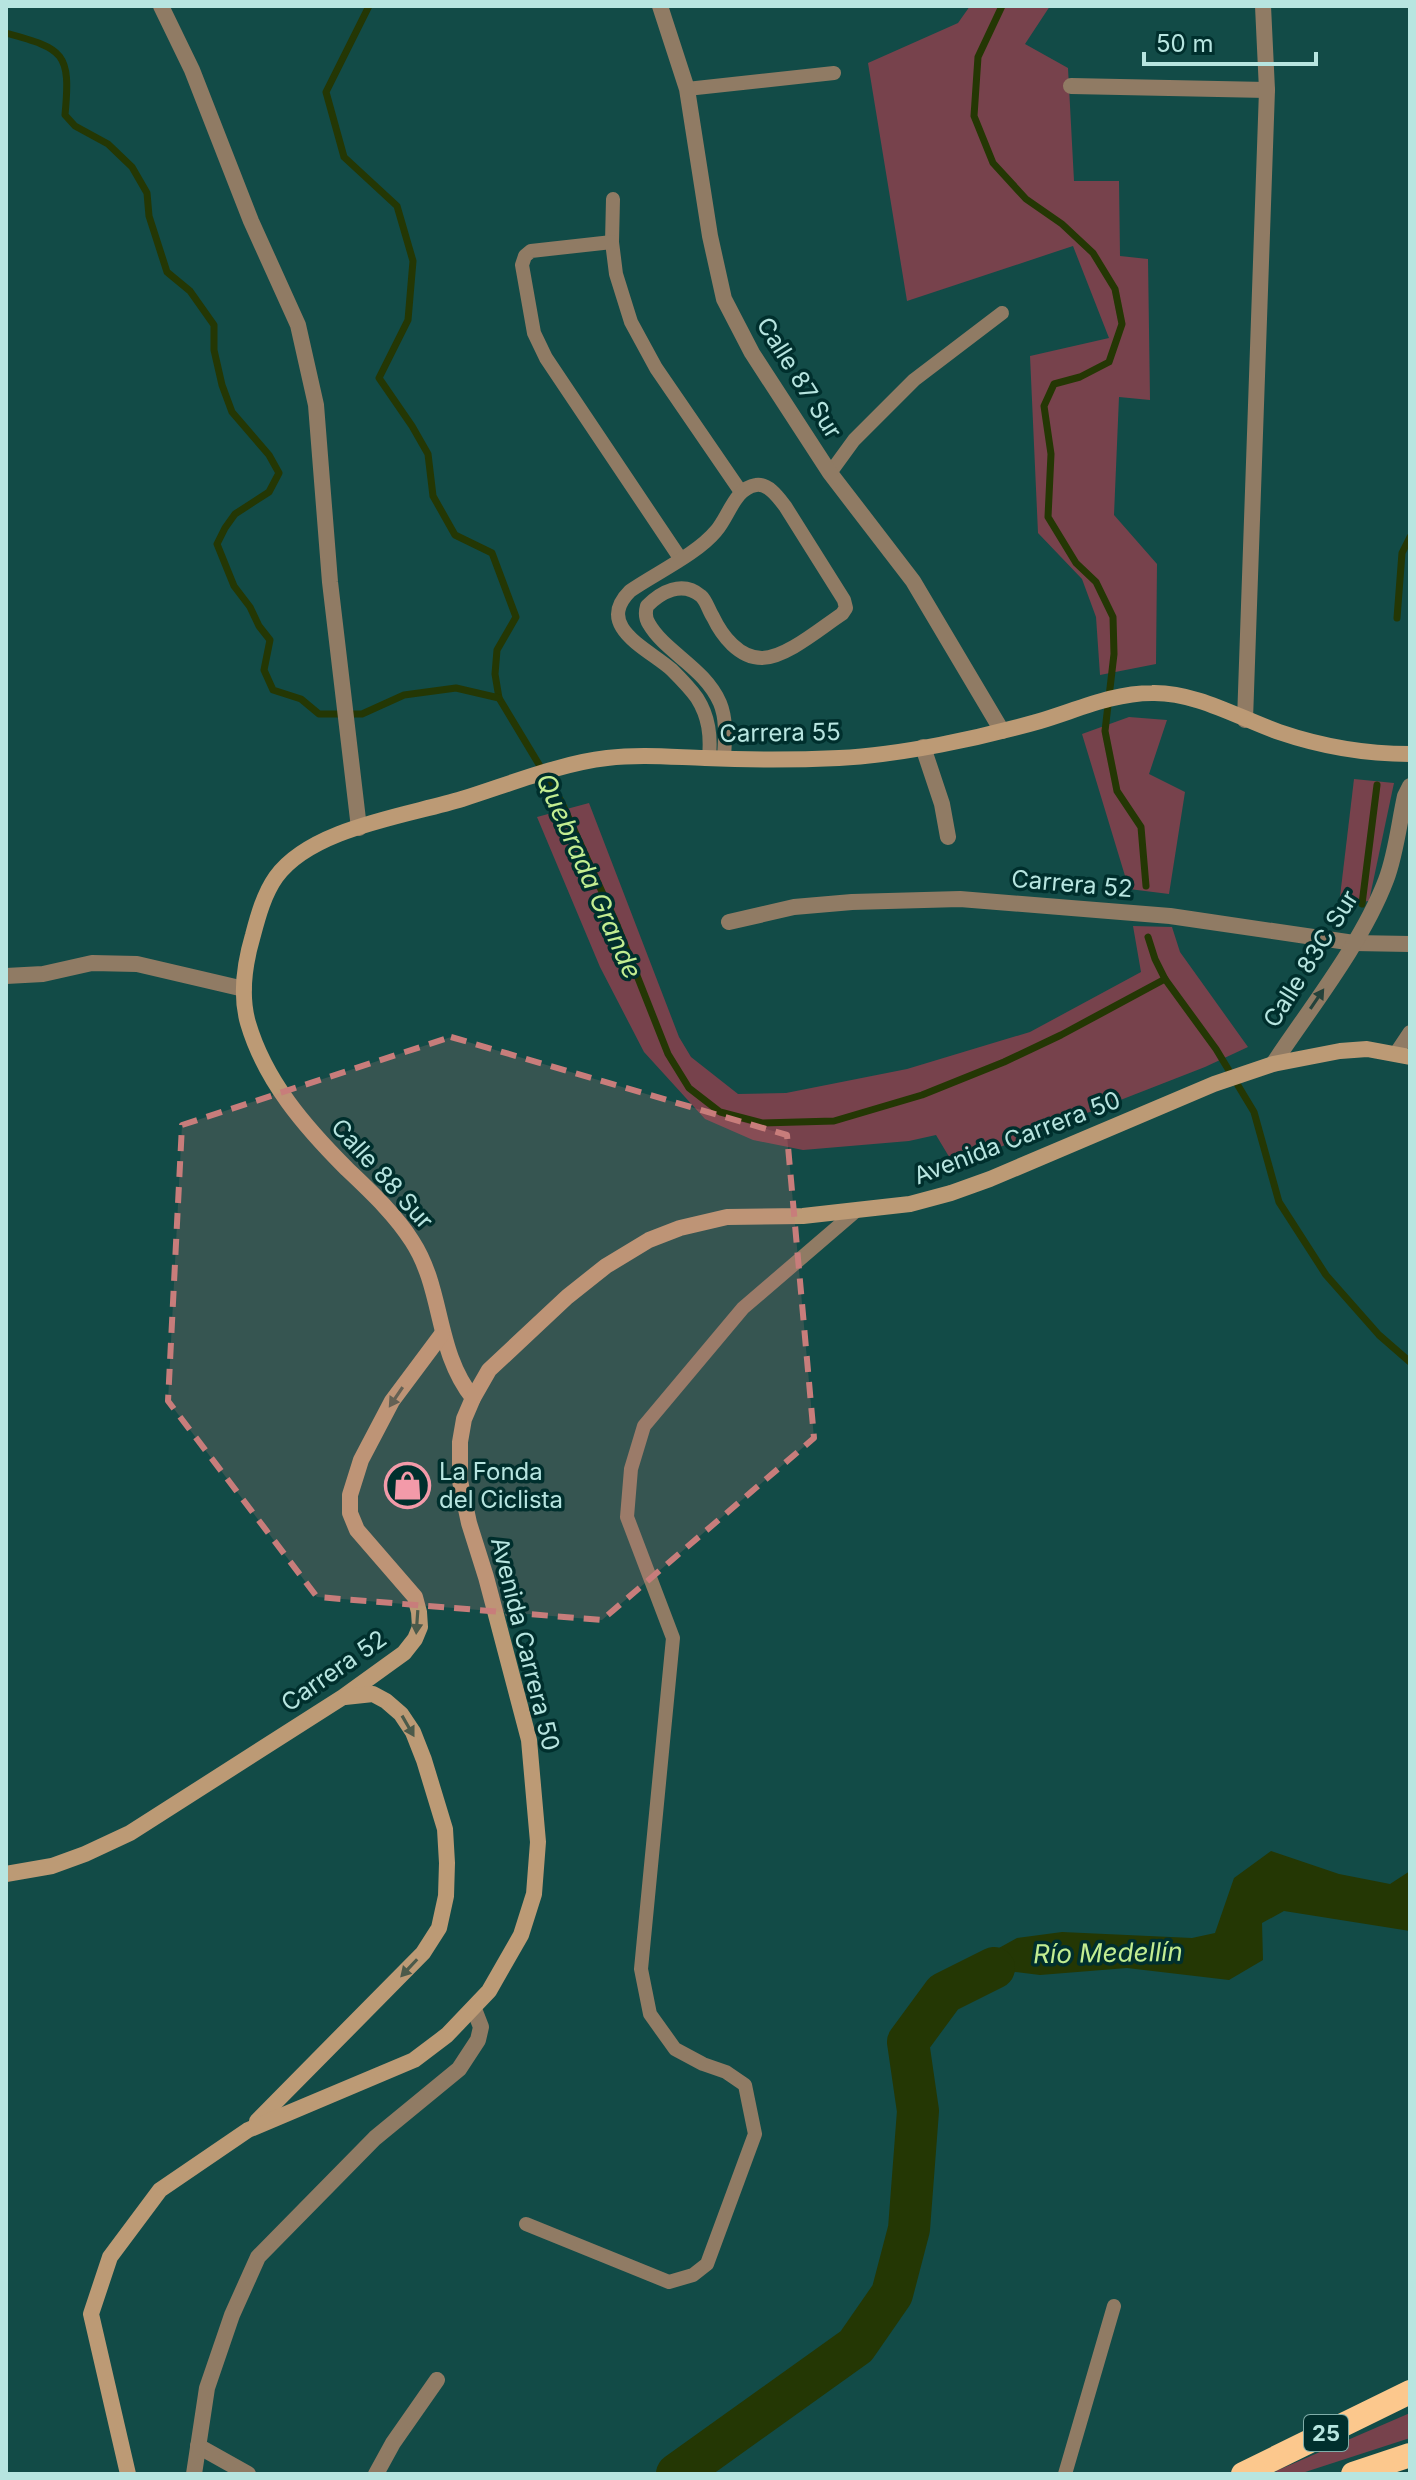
<svg xmlns="http://www.w3.org/2000/svg" width="1416" height="2480" font-family="Inter,sans-serif">
<style>
.green{fill:#77424c}
.water{fill:#243704}
.lines{fill:none;stroke-linecap:round;stroke-linejoin:round}
.stream{stroke:#243704;stroke-width:7}
.river{stroke:#243704;stroke-width:42}
.lane{stroke:#907b64;stroke-width:14}
.street{stroke:#907b64;stroke-width:16}
.secondary{stroke:#bc9a75;stroke-width:16}
.highway{stroke:#fcc88d;stroke-width:24}
.oneway{fill:#24423b}
.oneway2{fill:#4b5a4a}
.marked{fill:#c87d7b;fill-opacity:0.2;stroke:#c87d7b;stroke-width:6;stroke-dasharray:16 10;stroke-linejoin:round}
.labels{text-anchor:middle;stroke-width:7;stroke-linejoin:round;paint-order:stroke}
.shield{fill:#002f2d;stroke:#80aeaa;stroke-width:2}
.shield-label{font-size:22px;font-weight:bold;fill:#b7e5e0}
.street-label{font-size:24px;fill:#b7e5e0;stroke:#002f2d}
.poi-label{font-size:24px;fill:#b7e5e0;stroke:#002f2d;text-anchor:start}
.water-label{font-size:26px;font-style:italic;fill:#c2ed91;stroke:#002f2d}
</style>
<rect width="100%" height="100%" fill="#124b47"/>
<g class="green">
<path d="M 970,6 L 1050,6 L 1025,44 L 1068,68 L 1074,181 L 1119,181 L 1120,256 L 1148,259 L 1150,400 L 1119,397 L 1114,515 L 1157,564 L 1156,664 L 1100,675 L 1096,617 L 1082,579 L 1038,533 L 1030,356 L 1109,338 L 1073,246 L 907,301 L 868,63 L 958,23 Z"/>
<path d="M 1129,717 L 1167,720 L 1149,774 L 1185,792 L 1169,894 L 1129,889 L 1082,734 Z"/>
<path d="M 1354,779 L 1394,783 L 1369,901 L 1339,905 Z"/>
<path d="M 589,803 L 679,1037 L 691,1057 L 738,1094 L 786,1093 L 907,1069 L 1030,1032 L 1141,972 L 1133,926 L 1172,927 L 1180,952 L 1248,1047 L 1205,1067 L 954,1165 L 936,1135 L 909,1141 L 803,1150 L 753,1140 L 705,1119 L 644,1052 L 600,967 L 537,817 Z"/>
<path d="M 1410,2413 L 1410,2438 L 1299,2474 L 1278,2474 L 1276,2471 Z"/>
</g>
<path class="water" d="M 1271,1851 L 1339,1874 L 1390,1884 L 1410,1871 L 1410,1931 L 1284,1911 L 1262,1923 L 1263,1960 L 1229,1980 L 1127,1968 L 1040,1975 L 1015,1972 L 951,2009 L 939,1981 L 1017,1938 L 1062,1932 L 1192,1938 L 1215,1933 L 1234,1878 Z"/>
<g class="lines">
<g class="stream">
<path d="M 369,6 L 326,92 L 344,157 L 397,206 L 413,261 L 408,320 L 379,378 L 412,426 L 428,454 L 433,496 L 455,535 L 492,553 L 516,617 L 497,650 L 495,674 L 499,698 L 561,801 L 617,925 L 668,1054 L 689,1088 L 720,1112 L 762,1123 L 834,1121 L 922,1095 L 1004,1062 L 1061,1035 L 1165,979"/>
<path d="M 1002,6 L 978,57 L 974,116 L 993,163 L 1026,199 L 1062,224 L 1093,253 L 1115,289 L 1122,324 L 1109,362 L 1080,377 L 1054,384 L 1044,406 L 1051,454 L 1048,517 L 1076,563 L 1096,582 L 1113,617 L 1114,654 L 1105,731 L 1117,791 L 1141,827 L 1146,886"/>
<path d="M 6,33 C 64,49 71,52 65,115 L 75,126 L 108,144 L 132,167 L 147,193 L 149,216 L 167,272 L 190,291 L 214,325 L 214,350 L 222,385 L 232,412 L 269,455 L 279,473 L 269,492 L 235,514 L 225,528 L 217,544 L 234,586 L 250,607 L 259,626 L 270,640 L 264,670 L 273,690 L 301,699 L 319,714 L 362,714 L 404,695 L 456,688 L 499,698"/>
<path d="M 1397,618 L 1402,553 L 1410,537"/>
<path d="M 1362,904 L 1377,785"/>
<path d="M 1148,937 L 1155,959 L 1165,979 L 1216,1049 L 1254,1112 L 1279,1202 L 1326,1275 L 1379,1335 L 1410,1362"/>
</g>
<path class="river" d="M 677,2474 L 856,2346 L 892,2294 L 909,2229 L 918,2111 L 908,2042 L 944,1993 L 994,1968"/>
<g class="lane">
<path d="M 687,89 L 834,73"/>
<path d="M 613,199 L 612,242 L 616,274 L 631,322 L 656,368 L 741,492"/>
<path d="M 612,242 L 531,251 L 525,256 L 522,265 L 534,333 L 546,358 L 680,558"/>
<path d="M 830,473 L 854,440 L 914,380 L 1002,313"/>
<path d="M 709,758 C 711,736 709,717 697,698 C 690,688 680,678 672,670 C 649,649 594,627 630,591 C 656,573 697,554 716,531 C 729,516 735,488 756,485 C 768,483 778,497 785,506 L 844,600 L 846,608 L 842,614 C 822,627 786,658 762,658 C 739,658 722,636 713,617 C 709,611 706,600 701,596 C 682,580 661,592 647,606 C 645,613 645,618 649,624 C 665,652 705,668 720,703 C 727,720 725,739 724,758"/>
<path d="M 1396,1053 L 1410,1032"/>
<path d="M 526,2224 L 669,2282 L 693,2275 L 707,2264 L 755,2134 L 745,2085 L 726,2072 L 703,2064 L 675,2049 L 650,2014 L 641,1969 L 673,1638 L 627,1517 L 631,1469 L 644,1426 L 743,1308 L 856,1211"/>
<path d="M 1065,2474 L 1114,2306"/>
</g>
<g class="street">
<path d="M 161,6 L 192,70 L 251,221 L 298,325 L 316,405 L 330,582 L 359,828"/>
<path d="M 660,6 L 687,89 L 710,236 L 724,299 L 752,353 L 830,473 L 913,581 L 1002,731"/>
<path d="M 1071,86 L 1267,90"/>
<path d="M 1245,720 L 1267,90 L 1263,6"/>
<path d="M 923,747 L 942,804 L 948,837"/>
<path d="M 729,922 L 794,907 L 852,902 L 960,899 L 1170,916 L 1354,943 L 1410,944"/>
<path d="M 6,976 L 43,974 L 92,963 L 137,964 L 244,989"/>
<path d="M 1273,1064 C 1311,1007 1362,943 1386,880 C 1396,854 1399,823 1405,796 L 1410,786"/>
<path d="M 198,2446 L 248,2474"/>
<path d="M 194,2474 L 207,2388 L 232,2315 L 258,2257 L 375,2138 L 459,2069 L 478,2040 L 481,2027 L 474,2009"/>
<path d="M 376,2474 L 393,2443 L 437,2380"/>
</g>
<g class="secondary">
<path d="M 473,1398 C 435,1351 444,1290 412,1241 C 395,1214 370,1191 347,1169 C 305,1127 265,1081 248,1023 C 240,995 245,962 253,935 C 258,916 264,894 276,877 C 311,828 406,816 462,799 C 507,785 561,763 607,758 C 640,754 672,757 705,758 C 749,760 795,760 839,758 C 901,755 980,738 1040,721 C 1077,710 1113,693 1152,693 C 1196,692 1239,718 1279,732 C 1323,747 1364,754 1410,754"/>
<path d="M 6,1874 L 52,1866 L 85,1854 L 130,1833 L 343,1697 L 404,1653 L 415,1639 L 420,1627 L 419,1612 L 415,1597 L 357,1530 L 350,1513 L 350,1495 L 361,1460 L 392,1401 L 442,1334"/>
<path d="M 257,2121 L 423,1953 L 439,1928 L 446,1896 L 447,1863 L 445,1829 L 424,1760 L 413,1732 L 401,1714 L 386,1701 L 373,1694 L 345,1697"/>
<path d="M 128,2474 L 91,2314 L 110,2257 L 160,2190 L 248,2130 L 414,2060 L 447,2035 L 489,1991 L 521,1935 L 534,1894 L 538,1842 L 529,1740 L 486,1577 L 469,1523 L 460,1481 L 460,1442 L 464,1419 L 473,1398 L 489,1370 L 567,1297 L 606,1266 L 649,1240 L 680,1228 L 727,1217 L 803,1216 L 910,1204 L 951,1193 L 990,1179 L 1214,1084 L 1273,1064 L 1340,1051 L 1367,1049 L 1410,1057"/>
</g>
<g class="highway">
<path d="M 1243,2474 L 1410,2392"/>
<path d="M 1353,2474 L 1410,2455"/>
</g>
</g>
<defs><path id="oneway-solid" d="M-6-.8H1V-3.2L6.5 0L1 3.2V.8H-6Z" transform="scale(2)"/></defs>
<use class="oneway" href="#oneway-solid" transform="translate(1317 999) rotate(-56)"/>
<g class="oneway2">
<use href="#oneway-solid" transform="translate(396 1397) rotate(124)"/>
<use href="#oneway-solid" transform="translate(417 1622) rotate(94)"/>
<use href="#oneway-solid" transform="translate(408 1726) rotate(60)"/>
<use href="#oneway-solid" transform="translate(409 1968) rotate(133)"/>
</g>
<path class="marked" d="M 451,1037 L 787,1135 L 814,1438 L 602,1620 L 317,1597 L 168,1401 L 182,1125 Z"/>
<defs>
<symbol id="shop-ring" viewBox="-11 -11 22 22"><circle r="9.5" fill="#002f2d" stroke="#f39aa9" stroke-width="1.5"/><path d="M-5-2.5h2.3a2.7 3.5 0 0 1 5.4 0H5L5.5 6h-11ZM-1.5-2.5h3a1.5 2.3 0 0 0-3 0Z" fill="#f39aa9"/></symbol>
</defs>
<g fill-rule="evenodd">
<use href="#shop-ring" x="382" y="1460" width="51" height="51"/>
</g>
<g class="labels">
<rect class="shield" x="1304" y="2415" width="44" height="36" rx="6"/>
<g class="shield-label">
<text x="1326" y="2441">25</text>
</g>
<g class="street-label">
<text transform="translate(799 378) rotate(58)" y="8">Calle 87 Sur</text>
<text transform="translate(780 733) rotate(-1)" y="8">Carrera 55</text>
<text transform="translate(1072 884) rotate(5)" y="8">Carrera 52</text>
<text transform="translate(1311 959) rotate(-58)" y="8">Calle 83C Sur</text>
<text transform="translate(1017 1138) rotate(-21)" y="8">Avenida Carrera 50</text>
<text transform="translate(382 1174) rotate(48)" y="8">Calle 88 Sur</text>
<text transform="translate(525 1644) rotate(76)" y="8">Avenida Carrera 50</text>
<text transform="translate(334 1671) rotate(-35)" y="8">Carrera 52</text>
</g>
<g class="poi-label">
<text x="439" y="1480">La Fonda<tspan x="439" dy="28">del Ciclista</tspan></text>
</g>
<g class="water-label">
<text transform="translate(589 876) rotate(66)" y="9">Quebrada Grande</text>
<text transform="translate(1108 1953) rotate(-1)" y="9">Río Medellín</text>
</g>
</g>
<rect width="1416" height="2480" fill="none" stroke="#b7e5e0" stroke-width="16"/>
<path d="M1144 52v12h172v-12" fill="none" stroke="#b7e5e0" stroke-width="4"/>
<text x="1156" y="52" font-size="24" fill="#b7e5e0" stroke="#002f2d" stroke-width="6" paint-order="stroke">50 m</text>
</svg>
